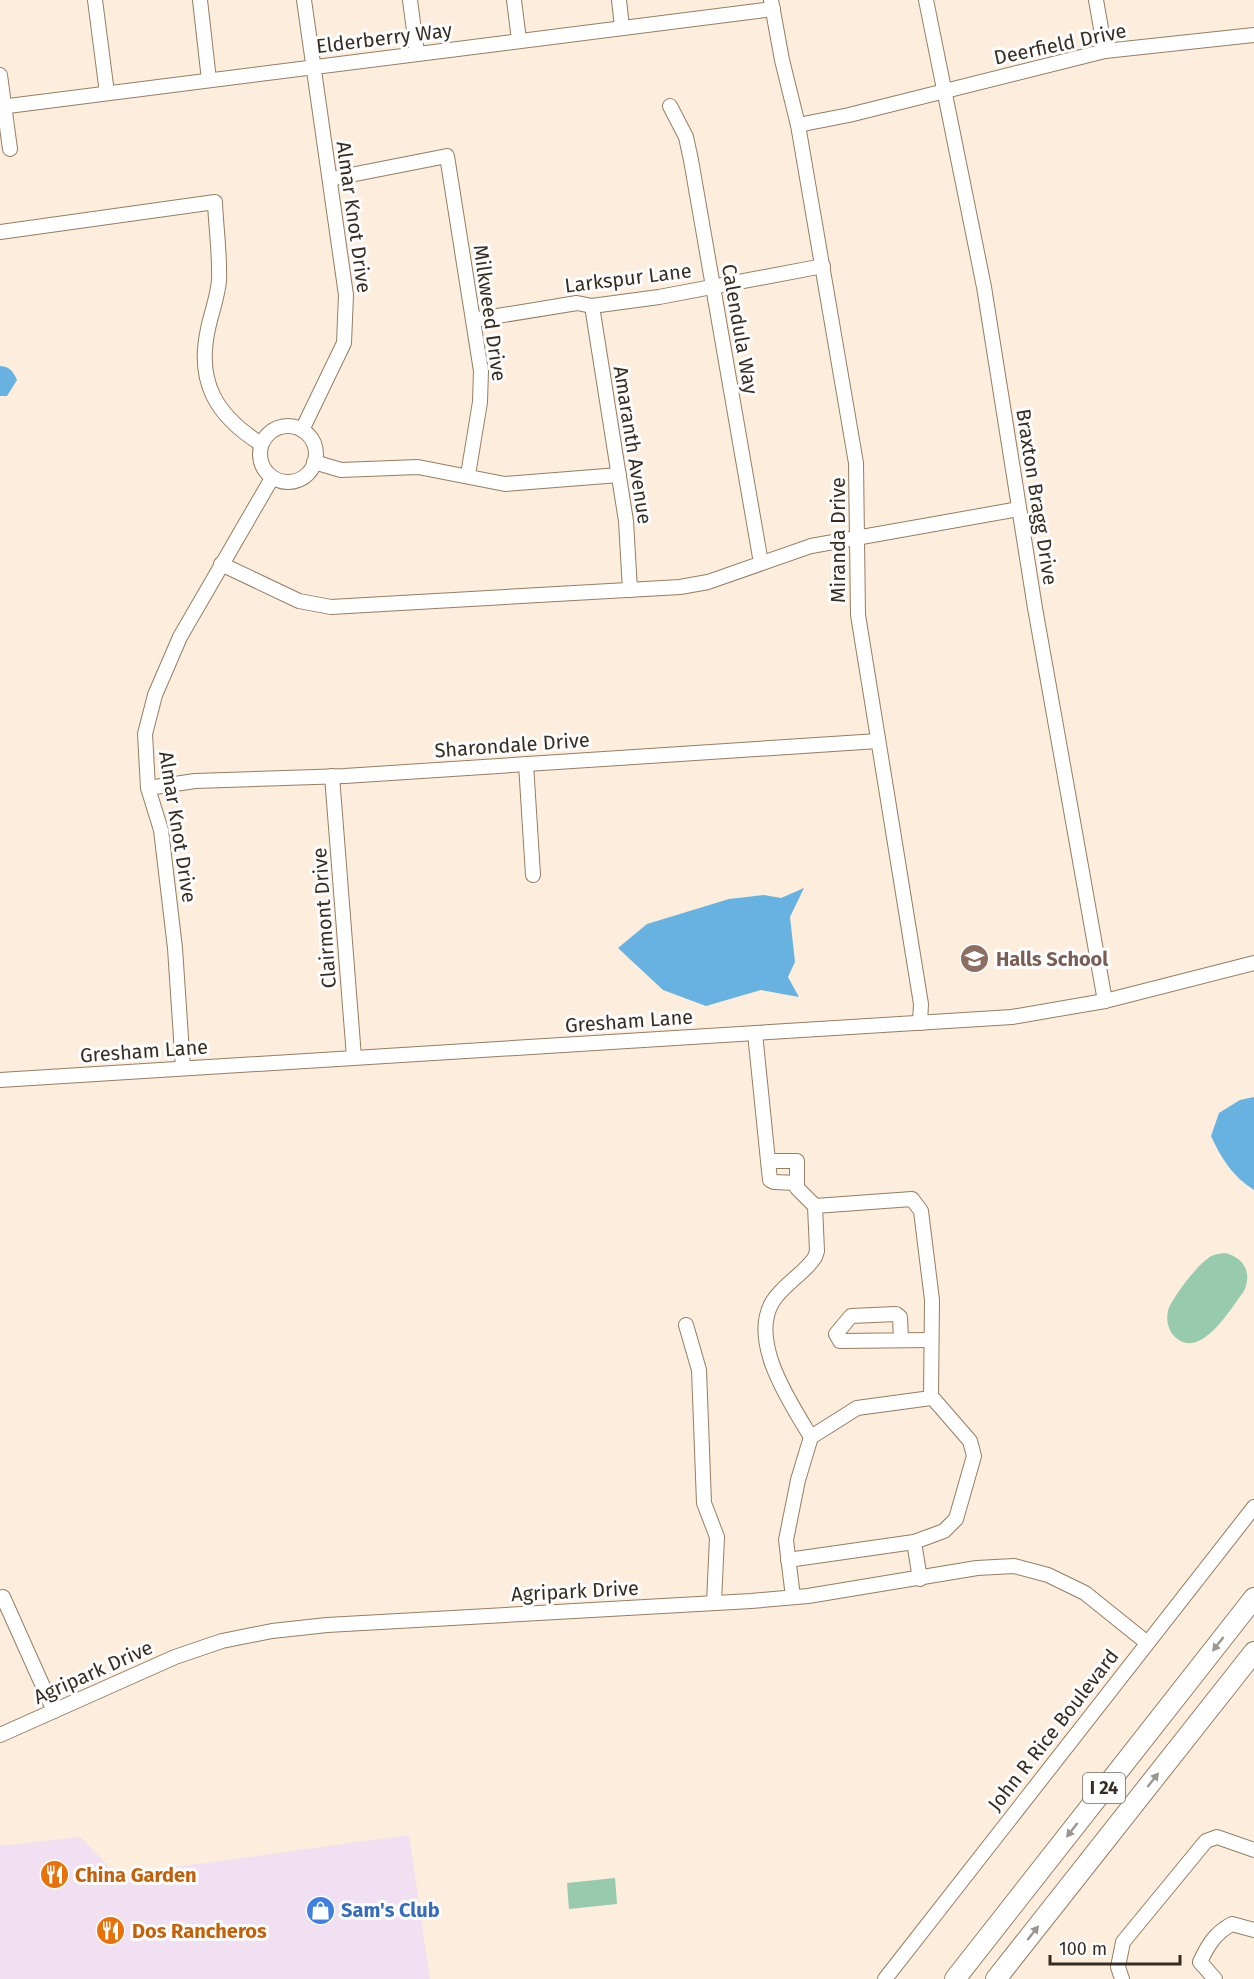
<svg xmlns="http://www.w3.org/2000/svg" width="1254" height="1979" font-family="'Fira Sans',sans-serif">
<style>
.commercial{fill:#f1e0f1}
.green{fill:#98caad}
.water{fill:#68b2e1}
.lines{fill:none;stroke-linecap:round;stroke-linejoin:round}
.minor-casing{stroke:#947e64;stroke-width:16}
.highway-casing{stroke:#947e64;stroke-width:22}
.minor{stroke:#fff;stroke-width:14}
.highway{stroke:#fff;stroke-width:20}
.oneway{fill:#9a9690}
.labels{text-anchor:middle;stroke-width:6;stroke-linejoin:round;paint-order:stroke}
.shield{fill:#fdfdfd;stroke:#726b64;stroke-width:1.5}
.shield-label{font-size:18px;font-weight:bold;fill:#362d22}
.street-label{font-size:20px;fill:#362d22;stroke:#fdfdfd}
.education-label{font-size:20px;font-weight:bold;fill:#785e54;stroke:#fdfdfd;text-anchor:start}
.food-label{font-size:20px;font-weight:bold;fill:#c56008;stroke:#fdfdfd;text-anchor:start}
.shop-label{font-size:20px;font-weight:bold;fill:#366cbe;stroke:#fdfdfd;text-anchor:start}
</style>
<rect width="100%" height="100%" fill="#fceddc"/>
<path class="commercial" d="M 409,1835 L 430,1979 L 0,1979 L 0,1846 L 81,1837 L 116,1875 Z"/>
<g class="green">
<path d="M 1225,1253 C 1245,1258 1252,1273 1244,1291 C 1231,1308 1201,1361 1175,1337 C 1168,1330 1166,1320 1168,1311 C 1171,1299 1197,1266 1207,1259 C 1213,1254 1218,1254 1225,1253 Z"/>
<path d="M 615,1878 L 617,1904 L 569,1909 L 567,1883 Z"/>
</g>
<g class="water">
<path d="M 0,366 C 10,367 13,371 17,380 L 7,396 L 0,396 Z"/>
<path d="M 804,888 L 790,917 L 795,962 L 788,977 L 799,997 L 761,990 L 706,1006 L 663,990 L 618,948 L 647,924 L 729,899 L 764,895 L 781,898 Z"/>
<path d="M 1254,1097 L 1254,1190 C 1233,1177 1221,1158 1211,1136 L 1219,1113 L 1240,1100 Z"/>
</g>
<g class="lines">
<defs>
<g id="minor">
<path d="M 95,0 L 107,93"/>
<path d="M 200,0 L 209,80"/>
<path d="M 410,0 L 417,53"/>
<path d="M 514,0 L 519,40"/>
<path d="M 619,0 L 622,27"/>
<path d="M 771,0 L 782,60 L 798,125 L 856,463 L 858,615 L 921,1004 L 920,1023"/>
<path d="M 926,0 L 984,287 L 1035,608 L 1105,1001"/>
<path d="M 1096,0 L 1105,51"/>
<path d="M 0,75 L 10,149"/>
<path d="M 670,106 L 686,137 L 691,160 L 761,563"/>
<path d="M 0,107 L 773,9"/>
<path d="M 798,125 L 849,115 L 1105,51 L 1254,35"/>
<path d="M 330,179 L 447,156 L 481,371 L 480,402 L 468,475"/>
<path d="M 0,232 L 215,202 C 216,228 220,254 219,280 C 218,296 211,314 208,329 C 196,383 217,416 261,444"/>
<path d="M 592,306 L 626,521 L 630,590"/>
<path d="M 473,320 L 577,303 L 592,306 L 659,297 L 823,266"/>
<circle cx="288" cy="454" r="28"/>
<path d="M 302,430 L 344,343 L 346,295 L 304,0"/>
<path d="M 314,462 L 341,470 L 418,467 L 505,484 L 619,475"/>
<path d="M 221,564 L 299,601 L 331,607 L 680,587 L 708,582 L 811,546 L 1019,509"/>
<path d="M 526,764 L 533,875"/>
<path d="M 332,776 L 354,1057"/>
<path d="M 148,788 L 195,781 L 345,776 L 878,741"/>
<path d="M 755,1033 L 768,1161 L 797,1161 L 797,1188 L 815,1206 L 912,1199 L 921,1211 L 932,1300 L 931,1396 L 970,1441 L 974,1456 L 956,1519 L 944,1531 L 914,1542 L 920,1579"/>
<path d="M 183,1068 L 175,948 L 161,830 L 148,788 L 145,734 L 155,695 L 180,637 L 272,478"/>
<path d="M 0,1080 L 1012,1017 L 1105,1001 L 1254,963"/>
<path d="M 768,1161 L 770,1180 L 774,1182 L 797,1183"/>
<path d="M 686,1325 L 699,1370 L 704,1503 L 717,1537 L 714,1603"/>
<path d="M 901,1340 L 900,1317 L 896,1314 L 851,1316 L 836,1334 L 840,1341 L 930,1340"/>
<path d="M 811,1437 L 857,1408 L 931,1398"/>
<path d="M 788,1560 L 914,1542"/>
<path d="M 3,1597 L 54,1711"/>
<path d="M 793,1597 L 786,1540 L 798,1480 L 811,1437 C 791,1404 748,1341 773,1301 C 784,1284 806,1272 815,1257 L 817,1251 L 815,1206"/>
<path d="M 0,1735 L 175,1657 L 222,1641 L 272,1631 L 327,1625 L 751,1601 L 808,1596 L 977,1568 L 1014,1566 L 1048,1575 L 1085,1593 L 1146,1642"/>
<path d="M 885,1979 L 1254,1507"/>
<path d="M 1122,1979 L 1118,1967 L 1123,1942 L 1206,1841 L 1217,1837 L 1254,1850"/>
<path d="M 1215,1979 L 1200,1962 C 1208,1945 1215,1933 1232,1924 L 1254,1930"/>
</g>
<g id="highway">
<path d="M 955,1979 L 1254,1598"/>
<path d="M 996,1979 L 1254,1652"/>
</g>
</defs>
<use href="#minor" class="minor-casing"/>
<use href="#highway" class="highway-casing"/>
<use href="#minor" class="minor"/>
<use href="#highway" class="highway"/>
</g>
<defs><path id="oneway-solid" d="M-6-.8H1V-3.2L6.5 0L1 3.2V.8H-6Z" transform="scale(1.5)"/></defs>
<g class="oneway">
<use href="#oneway-solid" transform="translate(1218 1644) rotate(128)"/>
<use href="#oneway-solid" transform="translate(1153 1780) rotate(-52)"/>
<use href="#oneway-solid" transform="translate(1072 1830) rotate(128)"/>
<use href="#oneway-solid" transform="translate(1033 1933) rotate(-52)"/>
</g>
<defs>
<symbol id="school-disc" viewBox="-11 -11 22 22"><circle r="9.5" fill="#8d6e63" stroke="#fdfdfd"/><path d="M0-5L7-2L0 1L-7-2ZM-4 1L0 2.5L4 1V4Q0 6-4 4Z" fill="#fff"/></symbol>
<symbol id="restaurant-disc" viewBox="-11 -11 22 22"><circle r="9.5" fill="#e8710a" stroke="#fdfdfd"/><path d="M-5-6h1v4h1v-4h1v4h1v-4h1v5L-1.5 .5V6h-2V.5L-5-1ZM5-6V6H3V1.5H1.5Q1.5-4 5-6Z" fill="#fff"/></symbol>
<symbol id="shop-disc" viewBox="-11 -11 22 22"><circle r="9.5" fill="#3f7fe0" stroke="#fdfdfd"/><path d="M-5-2.5h2.3a2.7 3.5 0 0 1 5.4 0H5L5.5 6h-11ZM-1.5-2.5h3a1.5 2.3 0 0 0-3 0Z" fill="#fff"/></symbol>
</defs>
<g fill-rule="evenodd">
<use href="#school-disc" x="958" y="942" width="33" height="33"/>
<use href="#restaurant-disc" x="38" y="1858" width="33" height="33"/>
<use href="#shop-disc" x="304" y="1894" width="33" height="33"/>
<use href="#restaurant-disc" x="94" y="1914" width="33" height="33"/>
</g>
<g class="labels">
<rect class="shield" x="1083" y="1773" width="42" height="30" rx="4.5"/>
<g class="shield-label">
<text x="1104" y="1794">I 24</text>
</g>
<g class="street-label">
<text transform="translate(384 38) rotate(-7)" y="7">Elderberry Way</text>
<text transform="translate(1060 44) rotate(-12)" y="7">Deerfield Drive</text>
<text transform="translate(354 217) rotate(82)" y="7">Almar Knot Drive</text>
<text transform="translate(628 278) rotate(-7)" y="7">Larkspur Lane</text>
<text transform="translate(490 313) rotate(82)" y="7">Milkweed Drive</text>
<text transform="translate(740 329) rotate(80)" y="7">Calendula Way</text>
<text transform="translate(633 445) rotate(81)" y="7">Amaranth Avenue</text>
<text transform="translate(1037 497) rotate(81)" y="7">Braxton Bragg Drive</text>
<text transform="translate(838 540) rotate(-90)" y="7">Miranda Drive</text>
<text transform="translate(512 745) rotate(-4)" y="7">Sharondale Drive</text>
<text transform="translate(178 827) rotate(81)" y="7">Almar Knot Drive</text>
<text transform="translate(324 918) rotate(-94)" y="7">Clairmont Drive</text>
<text transform="translate(629 1021) rotate(-4)" y="7">Gresham Lane</text>
<text transform="translate(144 1051) rotate(-4)" y="7">Gresham Lane</text>
<text transform="translate(575 1591) rotate(-3)" y="7">Agripark Drive</text>
<text transform="translate(93 1672) rotate(-24)" y="7">Agripark Drive</text>
<text transform="translate(1053 1730) rotate(-52)" y="7">John R Rice Boulevard</text>
</g>
<g class="education-label">
<text x="996" y="966">Halls School</text>
</g>
<g class="food-label">
<text x="75" y="1882">China Garden</text>
<text x="132" y="1938">Dos Rancheros</text>
</g>
<g class="shop-label">
<text x="341" y="1917">Sam's Club</text>
</g>
</g>
<path d="M1050 1955v9h130v-9" fill="none" stroke="#362d22" stroke-width="3"/>
<text x="1059" y="1955" font-size="18" fill="#362d22" stroke="#fdfdfd" stroke-width="4.5" paint-order="stroke">100 m</text>
</svg>
